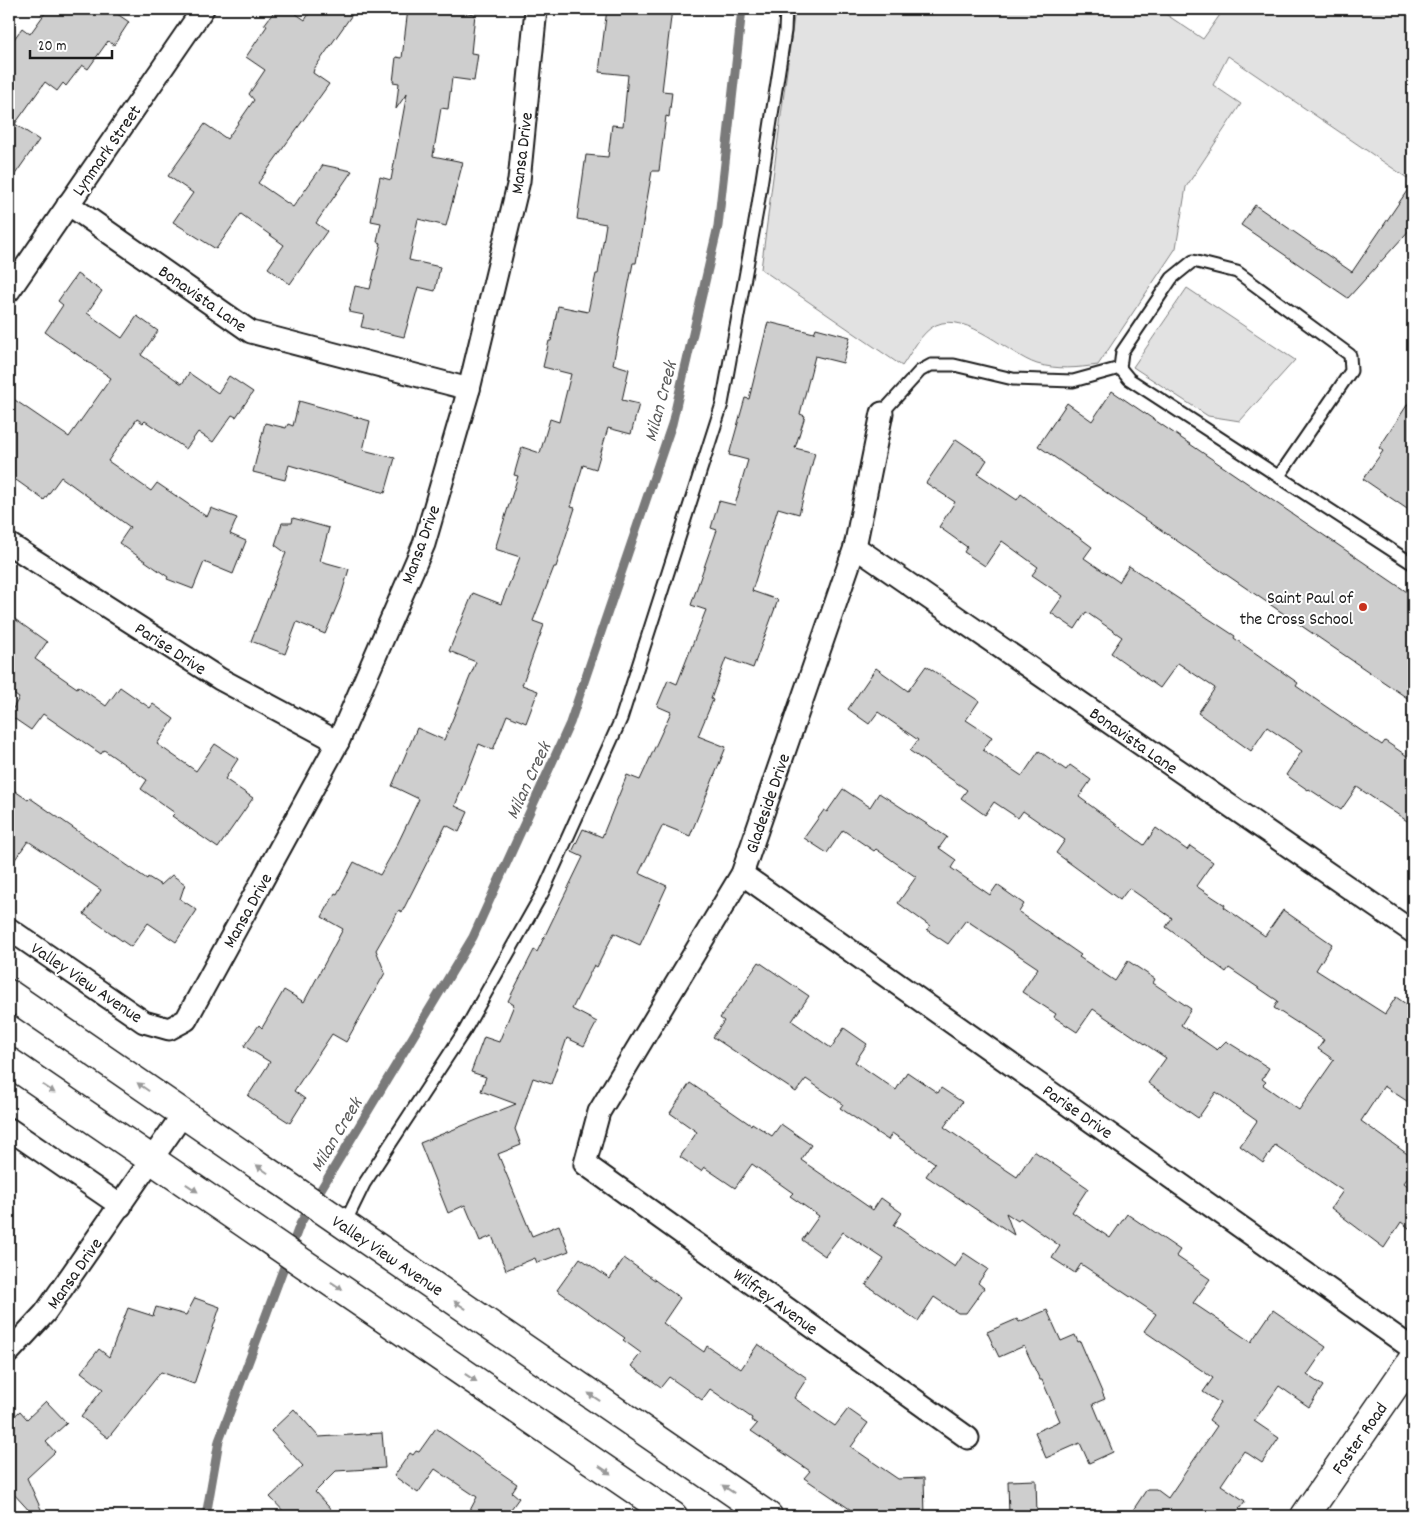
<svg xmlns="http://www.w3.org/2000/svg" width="1422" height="1525" font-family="Dekko,sans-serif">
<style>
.green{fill:#e2e2e2;stroke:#7f7f7f}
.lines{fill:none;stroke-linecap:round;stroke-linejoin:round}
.stream{stroke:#7a7a7a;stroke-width:9}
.building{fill:#cecece;stroke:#1c1c1c}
.service-casing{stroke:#1c1c1c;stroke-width:15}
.minor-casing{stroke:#1c1c1c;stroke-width:25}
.tertiary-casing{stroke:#1c1c1c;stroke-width:31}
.secondary-casing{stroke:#1c1c1c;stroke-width:31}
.service{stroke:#fff;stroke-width:11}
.minor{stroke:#fff;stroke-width:21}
.tertiary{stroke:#fff;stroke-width:28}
.secondary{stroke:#fff;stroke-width:28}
.oneway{fill:#999}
.poi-dot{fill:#c8321e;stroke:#fff;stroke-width:2}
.labels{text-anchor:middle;stroke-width:4;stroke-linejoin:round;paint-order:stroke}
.street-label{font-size:18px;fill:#1c1c1c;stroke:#fff}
.poi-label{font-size:18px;fill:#1c1c1c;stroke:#fff;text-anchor:end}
.water-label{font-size:19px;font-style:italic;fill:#5a5a5a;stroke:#fff}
</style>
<rect width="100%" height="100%" fill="#fff"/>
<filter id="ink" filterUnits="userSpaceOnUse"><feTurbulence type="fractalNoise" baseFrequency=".02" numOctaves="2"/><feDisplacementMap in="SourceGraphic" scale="10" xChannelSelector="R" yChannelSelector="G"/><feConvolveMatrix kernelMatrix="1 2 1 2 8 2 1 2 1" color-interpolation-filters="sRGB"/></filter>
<g filter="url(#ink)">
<g class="green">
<path d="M 795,9 L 1158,9 L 1203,39 L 1224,9 L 1413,9 L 1413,182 L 1228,56 L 1213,85 L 1241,104 L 1186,187 L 1176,248 L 1098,365 C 1077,368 1058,370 1037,364 C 1009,355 967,311 936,325 C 922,331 911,353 902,366 L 761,269 Z"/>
<path d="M 1187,288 L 1295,360 L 1240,421 L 1208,416 L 1133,367 Z"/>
</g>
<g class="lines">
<path class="stream" d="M 206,1516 L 219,1441 L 300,1224 L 473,937 L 570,723 L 672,424 L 718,226 L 742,9"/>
</g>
<g class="building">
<path d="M 48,9 L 110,9 L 129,22 L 114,45 L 108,41 L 88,69 L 82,65 L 66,86 L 63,83 L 57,91 L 45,82 L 15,124 L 39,140 L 9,183 L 9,46 L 22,28 L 30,34 Z"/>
<path d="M 276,9 L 289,9 L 305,20 L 312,9 L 356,9 L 314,69 L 313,73 L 329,84 L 258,183 L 293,207 L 323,165 L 352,171 L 316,223 L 327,231 L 290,284 L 268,268 L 284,245 L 241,214 L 216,249 L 173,222 L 193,193 L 168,176 L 205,124 L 227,139 L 254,100 L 249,94 L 265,70 L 246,57 L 267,26 L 264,25 Z"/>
<path d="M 408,9 L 436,9 L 475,14 L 471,53 L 478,54 L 474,81 L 452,78 L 448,109 L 441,108 L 433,156 L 463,162 L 446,226 L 418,219 L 409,260 L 440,267 L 435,291 L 418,287 L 404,337 L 361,327 L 364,315 L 349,312 L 355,286 L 370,289 L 381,243 L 377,242 L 381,223 L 371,221 L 380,177 L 391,180 L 407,93 L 396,109 L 399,83 L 393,82 L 396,57 L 402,58 Z"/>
<path d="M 607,9 L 672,9 L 662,91 L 672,92 L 669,117 L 666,116 L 659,171 L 652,171 L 636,263 L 633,263 L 613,364 L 629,369 L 622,400 L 639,404 L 631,434 L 608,428 L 596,469 L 583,465 L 571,507 L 575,508 L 556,567 L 554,567 L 533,621 L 544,625 L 522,685 L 538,691 L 526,723 L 507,715 L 493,750 L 479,744 L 455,806 L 468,812 L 459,832 L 446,825 L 402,912 L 399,910 L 376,950 L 385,973 L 346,1042 L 332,1034 L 294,1091 L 305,1099 L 290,1123 L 248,1096 L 270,1062 L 244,1046 L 259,1025 L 262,1028 L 284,990 L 304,1002 L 343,929 L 322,917 L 335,893 L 337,894 L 354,862 L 380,875 L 397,845 L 419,799 L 392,786 L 417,728 L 444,740 L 476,662 L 449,651 L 473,593 L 501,604 L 520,557 L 495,549 L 518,476 L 514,475 L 522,447 L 540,453 L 550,419 L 559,422 L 571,374 L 543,367 L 549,341 L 551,341 L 558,306 L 588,312 L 596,274 L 598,274 L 606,224 L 577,219 L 586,155 L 608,157 L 612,125 L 623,126 L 628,75 L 599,72 Z"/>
<path d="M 1413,182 L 1413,226 L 1348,298 L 1241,225 L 1255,205 L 1352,272 Z"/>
<path d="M 77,274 L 102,291 L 87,313 L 122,338 L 137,316 L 158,331 L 141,355 L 182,384 L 189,373 L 218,393 L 229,376 L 253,392 L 236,417 L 232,415 L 213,442 L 198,432 L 186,449 L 145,421 L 143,423 L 137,419 L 108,461 L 151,491 L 157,483 L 207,517 L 211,508 L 237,518 L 230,534 L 246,541 L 233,574 L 204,562 L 193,589 L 167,579 L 168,577 L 119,543 L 130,527 L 61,477 L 44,500 L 9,475 L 9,396 L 69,437 L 111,378 L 45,332 L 63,305 L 58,301 Z"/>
<path d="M 768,322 L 814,333 L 816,328 L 850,337 L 843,363 L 815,356 L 800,414 L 805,416 L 795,448 L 815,453 L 806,487 L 799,514 L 778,508 L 752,591 L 778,600 L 753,668 L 726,658 L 711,699 L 713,700 L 698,736 L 726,747 L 690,836 L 663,825 L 639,873 L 667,886 L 640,945 L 614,933 L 597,967 L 594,965 L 572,1009 L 597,1022 L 584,1046 L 567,1038 L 551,1084 L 533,1078 L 515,1129 L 521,1145 L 498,1154 L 532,1236 L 559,1225 L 569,1251 L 537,1263 L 535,1258 L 506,1270 L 492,1236 L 480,1241 L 465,1205 L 448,1213 L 420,1143 L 516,1104 L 481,1091 L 486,1077 L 471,1072 L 484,1037 L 499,1042 L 514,1005 L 508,1001 L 534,950 L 537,952 L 583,857 L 572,852 L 583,829 L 602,837 L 627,775 L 640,780 L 671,712 L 657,706 L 668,680 L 677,684 L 706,610 L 691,605 L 717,530 L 711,528 L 719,501 L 735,505 L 748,460 L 729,455 L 745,398 L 749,399 Z"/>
<path d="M 1112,391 L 1413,596 L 1413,702 L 1038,446 L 1067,403 L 1092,421 Z"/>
<path d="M 1413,396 L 1413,513 L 1363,479 L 1383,451 L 1379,448 Z"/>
<path d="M 299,401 L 370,421 L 363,450 L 395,458 L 385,493 L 289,465 L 285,480 L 253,472 L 265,423 L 286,428 L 288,424 L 293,426 Z"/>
<path d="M 956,439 L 987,460 L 978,474 L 1017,500 L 1021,494 L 1092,547 L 1084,558 L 1119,582 L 1129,566 L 1235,636 L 1234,638 L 1298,683 L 1296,686 L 1382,745 L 1385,741 L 1413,760 L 1413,825 L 1357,787 L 1341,810 L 1309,789 L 1308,790 L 1286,775 L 1302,751 L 1267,727 L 1251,751 L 1198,713 L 1215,688 L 1178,663 L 1160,688 L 1111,653 L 1122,637 L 1086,612 L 1075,629 L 1051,613 L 1063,596 L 1032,575 L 1038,567 L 1002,541 L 985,566 L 964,552 L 967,547 L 939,527 L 955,502 L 926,483 Z"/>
<path d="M 293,518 L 329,528 L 320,561 L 349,569 L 341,596 L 325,634 L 297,622 L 285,654 L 251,641 L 286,553 L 275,545 L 282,523 L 292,523 Z"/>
<path d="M 9,615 L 47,642 L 35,659 L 77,688 L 78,686 L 106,706 L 120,687 L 150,708 L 153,704 L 174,719 L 157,744 L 196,771 L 215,744 L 238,759 L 225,779 L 253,798 L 218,848 L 172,816 L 175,813 L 141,789 L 147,780 L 104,750 L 101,754 L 43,714 L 31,730 L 9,715 L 19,698 L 9,691 Z"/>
<path d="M 926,666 L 979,701 L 966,720 L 992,737 L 983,750 L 1022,776 L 1039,751 L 1066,770 L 1070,765 L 1091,780 L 1079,797 L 1144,845 L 1156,828 L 1187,850 L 1190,846 L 1213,862 L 1196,886 L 1225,905 L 1224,907 L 1265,936 L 1283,910 L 1332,944 L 1316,970 L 1385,1014 L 1396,997 L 1413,1009 L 1413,1105 L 1384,1086 L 1361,1121 L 1413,1158 L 1413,1170 L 1404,1183 L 1413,1190 L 1413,1231 L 1401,1222 L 1384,1248 L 1331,1208 L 1343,1191 L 1275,1145 L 1263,1163 L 1240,1146 L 1257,1121 L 1216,1092 L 1198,1118 L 1148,1083 L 1166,1058 L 1093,1009 L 1077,1032 L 1054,1017 L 1056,1014 L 1022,992 L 1038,968 L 966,920 L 948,944 L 927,930 L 930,926 L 898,903 L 916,877 L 876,849 L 874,851 L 843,830 L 827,853 L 804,838 L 824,810 L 827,812 L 843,789 L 870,807 L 879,793 L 947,837 L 939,848 L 956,860 L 951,868 L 990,895 L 997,885 L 1024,904 L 1019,912 L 1081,955 L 1079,957 L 1115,981 L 1128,961 L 1155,979 L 1153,983 L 1191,1009 L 1181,1025 L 1217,1050 L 1226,1041 L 1269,1068 L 1262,1079 L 1266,1082 L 1263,1085 L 1299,1110 L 1334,1060 L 1318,1049 L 1324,1040 L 1274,1008 L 1278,1001 L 1229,968 L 1226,972 L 1166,927 L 1172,918 L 1129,888 L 1120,900 L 1056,853 L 1065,840 L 1023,811 L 1018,818 L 994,802 L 985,815 L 961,798 L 967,790 L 910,751 L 918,740 L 878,712 L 869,724 L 848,709 L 876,668 L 908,691 Z"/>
<path d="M 9,787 L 28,800 L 30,798 L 147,879 L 148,877 L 161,885 L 172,875 L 185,884 L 180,899 L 197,910 L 176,942 L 148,923 L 131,947 L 84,914 L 101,890 L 28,841 L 9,868 Z"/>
<path d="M 759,962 L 809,996 L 792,1021 L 831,1048 L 844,1028 L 867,1044 L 855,1062 L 896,1090 L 907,1072 L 938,1093 L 941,1088 L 962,1102 L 944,1127 L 993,1161 L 1017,1177 L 1034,1151 L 1088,1188 L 1072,1212 L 1110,1238 L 1127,1214 L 1180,1250 L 1176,1256 L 1210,1279 L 1193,1303 L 1251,1342 L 1273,1310 L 1326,1347 L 1307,1375 L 1323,1386 L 1309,1407 L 1279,1386 L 1254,1421 L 1279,1438 L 1262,1463 L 1244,1451 L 1221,1485 L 1245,1501 L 1234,1516 L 1129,1516 L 1147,1489 L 1156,1489 L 1168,1498 L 1217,1426 L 1209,1420 L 1220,1403 L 1203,1392 L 1213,1378 L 1144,1331 L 1156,1314 L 1081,1264 L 1075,1273 L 1052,1258 L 1060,1246 L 1020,1218 L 1018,1221 L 1006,1213 L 1014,1235 L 926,1176 L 935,1163 L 892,1133 L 888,1140 L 840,1108 L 843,1104 L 806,1079 L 796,1092 L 713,1037 L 724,1021 L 720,1018 Z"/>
<path d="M 690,1083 L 751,1125 L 752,1123 L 772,1136 L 781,1124 L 811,1145 L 801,1160 L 873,1210 L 881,1198 L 902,1213 L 894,1225 L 955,1267 L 964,1253 L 988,1269 L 978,1283 L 984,1288 L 966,1313 L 958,1313 L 934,1297 L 918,1321 L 866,1285 L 884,1259 L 843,1232 L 825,1256 L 802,1240 L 819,1216 L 790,1196 L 793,1193 L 752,1164 L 735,1188 L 704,1167 L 701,1171 L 680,1157 L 697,1132 L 670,1113 Z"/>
<path d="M 580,1258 L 610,1279 L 624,1258 L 680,1298 L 663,1323 L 704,1352 L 707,1346 L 741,1369 L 758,1344 L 807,1378 L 794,1398 L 835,1426 L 848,1409 L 868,1423 L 851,1447 L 898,1479 L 924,1478 L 925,1516 L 860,1516 L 804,1478 L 810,1471 L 751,1431 L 757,1424 L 751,1420 L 752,1418 L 710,1389 L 702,1400 L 669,1377 L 661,1387 L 631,1366 L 641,1353 L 623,1340 L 625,1338 L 557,1290 Z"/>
<path d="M 195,1298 L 220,1307 L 194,1384 L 161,1372 L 108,1438 L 81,1417 L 103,1389 L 81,1372 L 99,1349 L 109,1357 L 128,1308 L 153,1316 L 156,1307 L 186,1315 Z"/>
<path d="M 1047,1310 L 1061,1341 L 1075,1335 L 1078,1342 L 1080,1341 L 1105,1399 L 1093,1404 L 1113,1452 L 1089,1463 L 1080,1443 L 1046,1458 L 1035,1432 L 1060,1421 L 1042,1380 L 1040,1380 L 1024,1346 L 999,1357 L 987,1332 L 1017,1319 L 1019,1322 Z"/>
<path d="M 46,1401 L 67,1423 L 46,1442 L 55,1452 L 27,1478 L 44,1516 L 34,1516 L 12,1492 L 9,1495 L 9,1421 L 20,1411 L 27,1419 Z"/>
<path d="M 294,1409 L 319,1437 L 382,1433 L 385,1468 L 336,1471 L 315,1492 L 337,1516 L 288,1516 L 270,1497 L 303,1466 L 271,1431 Z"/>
<path d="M 436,1428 L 517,1484 L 512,1492 L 519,1498 L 506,1516 L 467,1516 L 477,1497 L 435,1469 L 418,1493 L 394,1476 L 410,1453 L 413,1455 L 416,1451 L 419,1452 Z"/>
<path d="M 1036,1480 L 1037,1514 L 1033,1514 L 1033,1516 L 1009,1516 L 1008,1481 Z"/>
</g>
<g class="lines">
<defs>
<g id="service">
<path d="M 882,413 L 920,371 L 931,365 L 954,365 L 1013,379 L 1073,381 L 1120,368"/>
<path d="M 1279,476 L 1351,371 L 1350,355 L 1237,272 L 1193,261 L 1172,278 L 1122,352 L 1120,368 L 1129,379 L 1413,564"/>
<path d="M 344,1225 L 364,1184 L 465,1030 L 543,892 L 621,719 L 722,404 L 757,211 L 785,31 L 786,9"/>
</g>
<g id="minor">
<path d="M 68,204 L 251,332 L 469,389"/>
<path d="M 9,291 L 203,9"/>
<path d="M 882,413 L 855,547 L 742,874 L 599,1112 L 585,1164 L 968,1438"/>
<path d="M 9,544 L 220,679 L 338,742"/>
<path d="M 855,547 L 1413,932"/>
<path d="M 742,874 L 1413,1349"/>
<path d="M 9,929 L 144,1022 L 169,1029 L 186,1020 L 338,742 L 424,544 L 469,389 L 519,181 L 536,9"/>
<path d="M 9,1129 L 121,1206"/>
<path d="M 9,1352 L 45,1313 L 183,1114"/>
</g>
<path id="tertiary" d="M 1305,1516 L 1413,1359"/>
<g id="secondary">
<path d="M 9,994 L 768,1516"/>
<path d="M 9,1062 L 673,1516"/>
</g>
</defs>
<use href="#service" class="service-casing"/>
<use href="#minor" class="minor-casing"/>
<use href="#tertiary" class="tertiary-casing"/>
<use href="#secondary" class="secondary-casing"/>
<use href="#service" class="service"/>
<use href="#minor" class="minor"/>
<use href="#tertiary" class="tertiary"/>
<use href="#secondary" class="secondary"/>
</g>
<defs><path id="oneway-solid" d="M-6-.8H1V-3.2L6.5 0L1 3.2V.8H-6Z" transform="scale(1.25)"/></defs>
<g class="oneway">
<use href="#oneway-solid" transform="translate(143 1087) rotate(-145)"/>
<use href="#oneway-solid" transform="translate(49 1089) rotate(34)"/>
<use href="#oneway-solid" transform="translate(262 1169) rotate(-145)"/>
<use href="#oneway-solid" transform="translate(192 1188) rotate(34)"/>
<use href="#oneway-solid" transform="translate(337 1286) rotate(34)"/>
<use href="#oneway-solid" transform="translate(460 1305) rotate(-146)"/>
<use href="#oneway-solid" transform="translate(471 1378) rotate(34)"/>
<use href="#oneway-solid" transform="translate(594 1397) rotate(-146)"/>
<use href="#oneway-solid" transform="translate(605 1470) rotate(34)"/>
<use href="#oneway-solid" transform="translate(728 1489) rotate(-146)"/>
</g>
</g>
<circle class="poi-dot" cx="1363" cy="607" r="5"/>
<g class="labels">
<g class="street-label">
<text transform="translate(106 150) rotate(-55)" y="6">Lynmark Street</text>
<text transform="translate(521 153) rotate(-83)" y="6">Mansa Drive</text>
<text transform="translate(203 298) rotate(35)" y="6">Bonavista Lane</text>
<text transform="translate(420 544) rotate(-70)" y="6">Mansa Drive</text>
<text transform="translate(171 648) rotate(33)" y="6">Parise Drive</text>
<text transform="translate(1134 740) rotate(35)" y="6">Bonavista Lane</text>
<text transform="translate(767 803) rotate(-71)" y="6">Gladeside Drive</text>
<text transform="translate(247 910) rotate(-61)" y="6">Mansa Drive</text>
<text transform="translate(87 982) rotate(34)" y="6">Valley View Avenue</text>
<text transform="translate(1078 1111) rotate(35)" y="6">Parise Drive</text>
<text transform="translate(388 1255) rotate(34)" y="6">Valley View Avenue</text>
<text transform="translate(74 1273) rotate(-55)" y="6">Mansa Drive</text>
<text transform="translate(776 1301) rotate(36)" y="6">Wilfrey Avenue</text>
<text transform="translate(1359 1438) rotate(-55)" y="6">Foster Road</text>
</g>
<g class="poi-label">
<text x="1353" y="603">Saint Paul of<tspan x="1353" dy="21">the Cross School</tspan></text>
</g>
<g class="water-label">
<text transform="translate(659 401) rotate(-75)" y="7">Milan Creek</text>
<text transform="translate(527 780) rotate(-65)" y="7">Milan Creek</text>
<text transform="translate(335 1134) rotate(-59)" y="7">Milan Creek</text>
</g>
</g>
<rect width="1422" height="1525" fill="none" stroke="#fff" stroke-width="30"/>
<rect x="15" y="15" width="1392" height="1495" fill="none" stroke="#1c1c1c" stroke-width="2" filter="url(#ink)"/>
<path d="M30 50v8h82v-8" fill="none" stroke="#1c1c1c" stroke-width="2.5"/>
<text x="38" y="50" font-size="15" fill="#1c1c1c" stroke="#ffffff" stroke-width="4" paint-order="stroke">20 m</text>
</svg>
